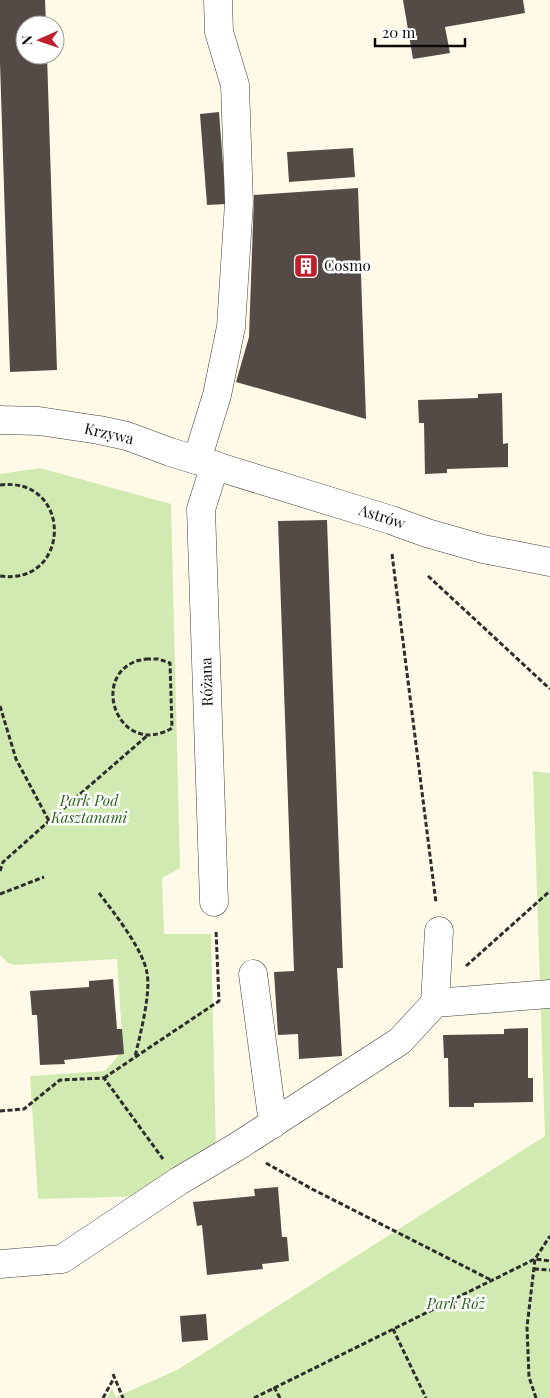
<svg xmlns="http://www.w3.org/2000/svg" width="550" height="1398" font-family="'Playfair Display',serif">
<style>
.grass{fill:#d1eab2}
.building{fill:#544b47}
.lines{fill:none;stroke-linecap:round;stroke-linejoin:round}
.minor-casing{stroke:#3e3e3e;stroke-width:29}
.path{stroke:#2d2d2d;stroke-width:3;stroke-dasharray:5 2.5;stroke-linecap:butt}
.minor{stroke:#fff;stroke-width:28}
.labels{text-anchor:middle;stroke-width:5;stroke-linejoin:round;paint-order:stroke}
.poi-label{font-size:15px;fill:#0b0b0b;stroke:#fff;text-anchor:start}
.street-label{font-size:15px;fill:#0b0b0b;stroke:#fff}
.park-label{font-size:15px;font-style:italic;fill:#2c631a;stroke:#fff}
</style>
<rect width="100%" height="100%" fill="#fffae8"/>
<g class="grass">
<path d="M 40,468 L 171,504 L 180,868 L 162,878 L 164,934 L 211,934 L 216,1150 L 155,1196 L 38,1199 L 30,1076 L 105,1071 L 123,1050 L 117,959 L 14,965 L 8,963 L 0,955 L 0,474 Z"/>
<path d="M 533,771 L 550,773 L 550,1398 L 107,1398 L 112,1388 L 116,1397 L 177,1370 L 545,1136 Z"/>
</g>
<g class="building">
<path d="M 0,0 L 45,0 L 46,25 L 25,25 L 25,55 L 47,55 L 57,370 L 10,372 L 0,63 Z"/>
<path d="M 403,0 L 523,0 L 525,13 L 445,27 L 450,53 L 413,59 Z"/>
<path d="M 219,112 L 226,204 L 207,205 L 200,114 Z"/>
<path d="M 353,148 L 355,177 L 289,182 L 287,152 Z"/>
<path d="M 358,188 L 366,419 L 236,382 L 249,337 L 254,195 Z"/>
<path d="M 502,393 L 503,444 L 508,443 L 508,467 L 447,469 L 447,473 L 425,474 L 424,423 L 419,423 L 418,400 L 478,398 L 478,394 Z"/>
<path d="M 327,520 L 343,968 L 337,968 L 342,1056 L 299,1059 L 298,1034 L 278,1035 L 274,972 L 294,971 L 278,521 Z"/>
<path d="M 113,979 L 117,1029 L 122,1029 L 124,1054 L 64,1060 L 65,1064 L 40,1065 L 37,1015 L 32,1015 L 30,991 L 89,987 L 89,981 Z"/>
<path d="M 528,1028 L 528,1078 L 533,1078 L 533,1102 L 474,1103 L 474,1107 L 449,1107 L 448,1058 L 444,1058 L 443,1035 L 504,1034 L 504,1029 Z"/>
<path d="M 278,1187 L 282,1237 L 287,1237 L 289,1261 L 262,1264 L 263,1269 L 207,1275 L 202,1225 L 197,1226 L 193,1202 L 255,1196 L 254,1189 Z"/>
<path d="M 206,1314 L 208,1340 L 182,1342 L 180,1316 Z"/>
</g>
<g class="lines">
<defs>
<g id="minor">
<path d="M 0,420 L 39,421 L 99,430 L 127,436 L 170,452 L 391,520 L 427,533 L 483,549 L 550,562"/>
<path d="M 197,460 L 217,395 L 231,327 L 239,203 L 235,85 L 219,32 L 218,0"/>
<path d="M 214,902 L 201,509 L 215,465"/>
<path d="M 253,974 L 273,1124"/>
<path d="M 435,1003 L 439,931"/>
<path d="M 0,1264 L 62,1259 L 179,1181 L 238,1146 L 400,1041 L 435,1003 L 550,994"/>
</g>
</defs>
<use href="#minor" class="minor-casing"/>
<g class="path">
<path d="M 0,485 C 73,476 72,586 0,576"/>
<path d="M 392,554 L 436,903"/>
<path d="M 428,576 L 550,689"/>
<path d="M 146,659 L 158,659 L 170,663 L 172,728 C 169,730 165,732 161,733 C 117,747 93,680 134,662 C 138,660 142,660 146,659 Z"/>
<path d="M 0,706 L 16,759 L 49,821"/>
<path d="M 0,871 L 3,862 L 49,821 L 148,735"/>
<path d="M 99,893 C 114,913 143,949 147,973 C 151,994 140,1035 135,1057"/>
<path d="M 0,894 L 44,877"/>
<path d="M 466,966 L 550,891"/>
<path d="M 104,1078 L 219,1001 L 216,930"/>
<path d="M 0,1111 L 24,1109 L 60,1080 L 104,1078 L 163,1159"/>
<path d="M 266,1163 L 312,1189 L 491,1280"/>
<path d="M 534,1269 L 550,1270"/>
<path d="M 393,1329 L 426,1398"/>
<path d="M 113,1374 L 123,1398"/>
<path d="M 274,1387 L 280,1398"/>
<path d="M 103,1398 L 114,1378"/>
<path d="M 254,1398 L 535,1259 L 550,1261"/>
<path d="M 536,1398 L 529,1377 L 527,1327 L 535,1259 L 550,1236"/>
</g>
<use href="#minor" class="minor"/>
</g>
<defs>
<symbol id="building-square" viewBox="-11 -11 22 22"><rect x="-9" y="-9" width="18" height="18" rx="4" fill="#be1f2d" stroke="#fff"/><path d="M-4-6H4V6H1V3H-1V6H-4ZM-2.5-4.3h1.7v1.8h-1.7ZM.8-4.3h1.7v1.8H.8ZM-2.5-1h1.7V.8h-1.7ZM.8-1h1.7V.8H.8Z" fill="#fff"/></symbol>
</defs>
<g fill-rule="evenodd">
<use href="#building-square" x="292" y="252" width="28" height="28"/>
</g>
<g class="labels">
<g class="poi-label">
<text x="324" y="271">Cosmo</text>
</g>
<g class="street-label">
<text transform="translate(109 434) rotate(13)" y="5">Krzywa</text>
<text transform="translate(382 517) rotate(18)" y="5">Astrów</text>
<text transform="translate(207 682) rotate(-92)" y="5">Różana</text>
</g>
<g class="park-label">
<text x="89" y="806">Park Pod<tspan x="89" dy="17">Kasztanami</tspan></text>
<text x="456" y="1309">Park Róż</text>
</g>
</g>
<g transform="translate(40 40) rotate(268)"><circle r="24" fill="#ffffff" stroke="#9d9d9d"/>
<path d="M0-4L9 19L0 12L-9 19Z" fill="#be1f2d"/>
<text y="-8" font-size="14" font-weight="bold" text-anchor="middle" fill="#0b0b0b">N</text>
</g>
<path d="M375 38v8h90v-8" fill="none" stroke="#0b0b0b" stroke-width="2.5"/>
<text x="382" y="38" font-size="15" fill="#0b0b0b" stroke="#ffffff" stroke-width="4" paint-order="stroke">20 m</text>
</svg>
